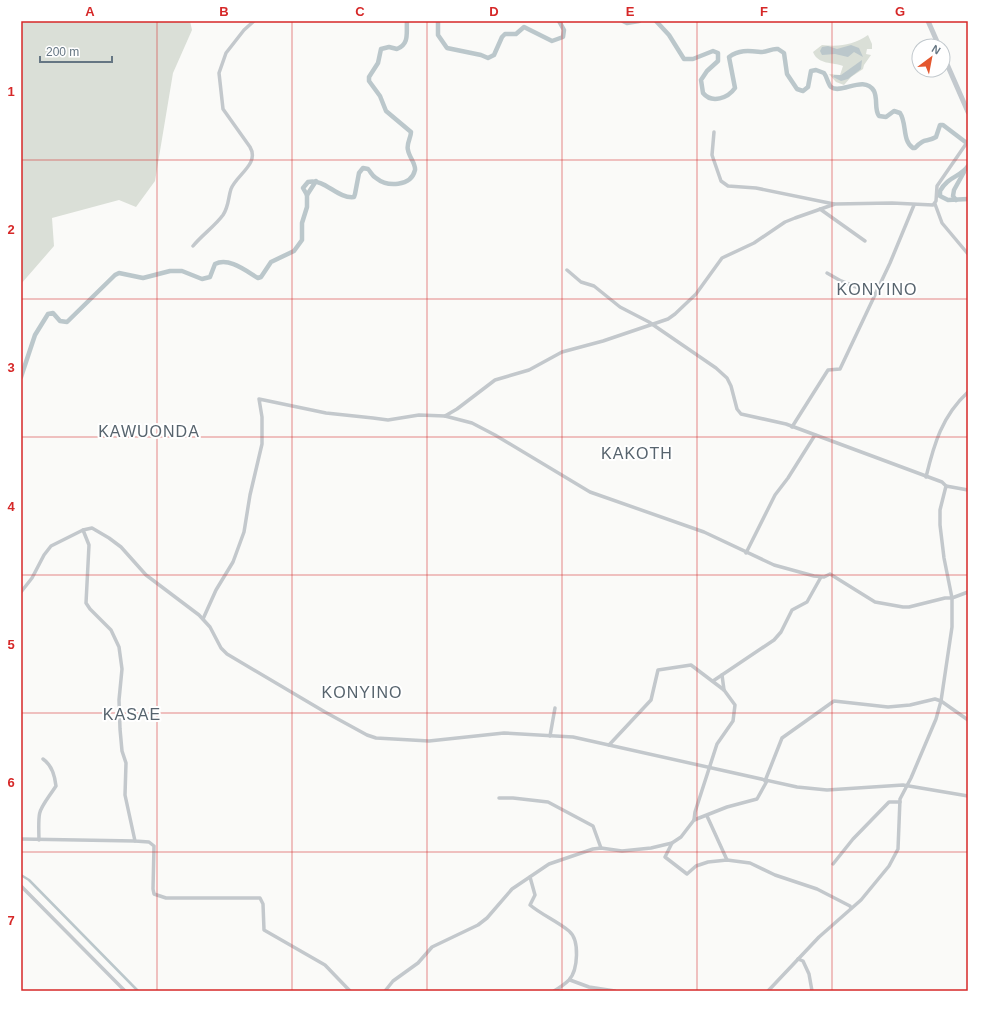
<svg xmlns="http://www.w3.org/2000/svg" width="989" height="1012" font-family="Helvetica,sans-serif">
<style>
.green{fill:#dadfd7}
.water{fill:#bbc7cb}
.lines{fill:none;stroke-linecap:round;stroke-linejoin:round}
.canal{stroke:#bbc7cb;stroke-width:2.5}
.river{stroke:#bbc7cb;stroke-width:4.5}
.minor{stroke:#c3c8cc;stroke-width:3.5}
.highway{stroke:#c3c9ce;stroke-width:5}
.grid{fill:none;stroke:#d62828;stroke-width:1;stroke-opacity:0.55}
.labels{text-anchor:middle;stroke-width:4;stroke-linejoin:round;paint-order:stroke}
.quarter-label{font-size:16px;letter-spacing:1px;fill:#57646e;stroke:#fff}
.neatline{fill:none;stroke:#d62828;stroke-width:1.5}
.grid-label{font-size:13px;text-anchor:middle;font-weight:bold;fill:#d62828}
</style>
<rect width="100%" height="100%" fill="#fafaf8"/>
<g class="green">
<path d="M 21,21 L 190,21 L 192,30 L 173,73 L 155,181 L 136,207 L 119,200 L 52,218 L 54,246 L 21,284 Z"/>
<path d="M 868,35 L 872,44 L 872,49 L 867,49 L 866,54 L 871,55 L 864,65 L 863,69 L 851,77 L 844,85 L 836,82 L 829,74 L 840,75 L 843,66 C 833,62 818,65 813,52 L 822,45 C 840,47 853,45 868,35 Z"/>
</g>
<g class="water">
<path d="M 851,45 L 859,48 L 863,57 L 854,52 L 848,57 L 835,54 L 822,55 L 820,51 L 822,47 L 828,46 L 837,49 Z"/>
<path d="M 862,60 L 861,69 L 848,79 L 841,81 L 833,77 L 834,75 L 841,75 Z"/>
</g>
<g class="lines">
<path class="canal" d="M 21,875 L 29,880 L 138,991"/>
<g class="river">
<path d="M 438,21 L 438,35 L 447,48 L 481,55 L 488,58 L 494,55 L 502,37 L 505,34 L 516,34 L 524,27 L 552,41 L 563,37 L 564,30 L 559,21"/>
<path d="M 623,21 L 627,23 L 639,21"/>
<path d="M 656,21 L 669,35 L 684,59 L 693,59 L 713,51 L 718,53 L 718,61 L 707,71 L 701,80 L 703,93 C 712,104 728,98 735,88 L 729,57 C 740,49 750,51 762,52 C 768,52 772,48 778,49 L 784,53 L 787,74 L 797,89 L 803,91 L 808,87 L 811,71 L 816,70 L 824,73 C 827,77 828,84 831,87 C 841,95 864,74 874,91 C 878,99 874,109 879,116 L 886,117 L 894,111 L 900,113 C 907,123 902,141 913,148 L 915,148 C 925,137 926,143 936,137 L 940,125 L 943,125 L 968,144"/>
<path d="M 968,166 C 961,177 948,176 940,191 L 940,196 L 948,200 L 968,199"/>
<path d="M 307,195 L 316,181"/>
<path d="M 956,200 L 953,196 L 954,190 L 964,172"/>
<path d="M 21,377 L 35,335 L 48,314 L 53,313 L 60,321 L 67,322 L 115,275 L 119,273 L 143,278 L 170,271 L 182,271 L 202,279 L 210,277 L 215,264 C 229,257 246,271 258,278 L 261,277 L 271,262 L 294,251 L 302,240 L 302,223 L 307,207 L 307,195 L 303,188 L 308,182 C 325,178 337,199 354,197 L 355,194 L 359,173 L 363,168 L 368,169 C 371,172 372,176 376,178 C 387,187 411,187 415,170 C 416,164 409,157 408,150 C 406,144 411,138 411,132 L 386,111 L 380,96 L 369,81 L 369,77 L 378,63 L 381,49 L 389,47 L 397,49 C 410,44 406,32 407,21"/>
</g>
<g class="minor">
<path d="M 714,132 L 712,155 L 721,181 L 728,186 L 756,188 L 834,204"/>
<path d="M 935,204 L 942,223 L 968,254"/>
<path d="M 820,209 L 865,241"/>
<path d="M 193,246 C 202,235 215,226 223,215 C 229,206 228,198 231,189 C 236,175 260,164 250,147 L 223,109 L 219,73 L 226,53 L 244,30 L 254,21"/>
<path d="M 567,270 L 581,282 L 594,286 L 620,307 L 649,322 L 716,368 L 727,378 L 731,386 L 737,409 L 741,414 L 786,424 L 942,482 L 946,486"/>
<path d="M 827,273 L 841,281 L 874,294"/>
<path d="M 445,416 L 472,423 L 495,435 L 590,492 L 704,532 L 774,565 L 814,576 L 824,577 L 830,574 L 875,602 L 903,607 L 909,607 L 945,598 L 952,598 L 968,592"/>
<path d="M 792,427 L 828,370 L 840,369 L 890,263 L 914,205"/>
<path d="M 926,477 C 934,444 942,416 968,392"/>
<path d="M 83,530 L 89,545 L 86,603 L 90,609 L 111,630 L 119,647 L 122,669 L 119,700 L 120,729 L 122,751 L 126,763 L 125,795 L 135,841 L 149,842 L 154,846 L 153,889 L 154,894 L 166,898 L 260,898 L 263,904 L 264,930 L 325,965 L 350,991"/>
<path d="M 746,553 L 775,495 L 788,478 L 815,435"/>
<path d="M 21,592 L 32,578 L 44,555 L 51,546 L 83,530 L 92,528 L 109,538 L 121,547 L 146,575 L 199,615 L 210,627 L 221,648 L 227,654 L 325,712 L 367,735 L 376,738 L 429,741 L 504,733 L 573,737 L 797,787 L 827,790 L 903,785 L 968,796"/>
<path d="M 203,619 L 216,590 L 233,562 L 244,532 L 250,495 L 262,444 L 262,417 L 259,399 L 326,413 L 373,418 L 388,420 L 419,415 L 445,416 L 457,409 L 495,380 L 529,370 L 562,352 L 603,341 L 668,319 L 675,314 L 696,294 L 722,258 L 754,243 L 785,222 L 795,218 L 835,204 L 892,203 L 933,205 L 936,201 L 937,186 L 968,141"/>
<path d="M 722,675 L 724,690"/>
<path d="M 713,681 L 774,640 L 781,632 L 792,610 L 807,602 L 821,577"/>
<path d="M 550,736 L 555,708"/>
<path d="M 609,745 L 651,700 L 658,670 L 691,665 L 724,690 L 735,705 L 733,721 L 717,744 L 695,812 L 694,820"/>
<path d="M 765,781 L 782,738 L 834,701 L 888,707 L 910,705 L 935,699 L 941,701 L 968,720"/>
<path d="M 499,798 L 513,798 L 548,802 L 593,826 L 601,848"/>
<path d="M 707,816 L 727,860"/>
<path d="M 21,839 L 135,841"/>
<path d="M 39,840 C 38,807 38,813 56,786 C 55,777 52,765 43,759"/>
<path d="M 672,843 L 665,857 L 687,874 L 696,866 L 708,862 L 727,860 L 750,863 L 775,875 L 817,889 L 850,906 L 851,908"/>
<path d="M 833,864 L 853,839 L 889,802 L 900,802"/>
<path d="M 530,877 L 535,895 L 530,905 C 542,915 557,921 569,931 C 580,940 578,970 569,980 C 565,984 559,988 554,991"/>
<path d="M 21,886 L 125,991"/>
<path d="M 798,959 L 803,961 L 809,974 L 812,991"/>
<path d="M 570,980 L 589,987 L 615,991"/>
<path d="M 385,991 L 393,981 L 418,963 L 432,947 L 478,925 L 487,918 L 512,889 L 549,864 L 593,849 L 601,848 L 622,851 L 651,848 L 672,843 L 681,837 L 694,820 L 727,807 L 757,799 L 767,781"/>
<path d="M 768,991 L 819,937 L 861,900 L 889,866 L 898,849 L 900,799 L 911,778 L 936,719 L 941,701 L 952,627 L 952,598 L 944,558 L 940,525 L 940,510 L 946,486 L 968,490"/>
</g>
<g class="highway">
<path d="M 928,21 L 939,46"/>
<path d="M 943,55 L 968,112"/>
</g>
</g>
<path class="grid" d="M 157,21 L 157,991M 292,21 L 292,991M 427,21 L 427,991M 562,21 L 562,991M 697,21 L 697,991M 832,21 L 832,991M 21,160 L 968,160M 21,299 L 968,299M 21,437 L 968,437M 21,575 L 968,575M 21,713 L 968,713M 21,852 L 968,852"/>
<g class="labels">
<g class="quarter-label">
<text x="877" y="295">KONYINO</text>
<text x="149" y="437">KAWUONDA</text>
<text x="637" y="459">KAKOTH</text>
<text x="362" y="698">KONYINO</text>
<text x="132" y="720">KASAE</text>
</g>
</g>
<rect width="989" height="1012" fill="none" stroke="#ffffff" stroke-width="44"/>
<g transform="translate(931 58) rotate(32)"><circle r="19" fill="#ffffff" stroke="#c1c8cd"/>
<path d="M0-3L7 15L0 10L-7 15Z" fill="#e4572e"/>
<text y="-6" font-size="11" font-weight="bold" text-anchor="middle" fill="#657683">N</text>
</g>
<path d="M40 56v6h72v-6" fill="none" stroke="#657683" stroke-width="2"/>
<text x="46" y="56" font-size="12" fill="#657683" stroke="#ffffff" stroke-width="3" paint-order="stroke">200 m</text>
<rect x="22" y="22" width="945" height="968" class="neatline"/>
<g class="grid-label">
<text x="90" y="16">A</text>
<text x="224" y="16">B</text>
<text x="360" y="16">C</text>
<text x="494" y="16">D</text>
<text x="630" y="16">E</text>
<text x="764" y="16">F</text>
<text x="900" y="16">G</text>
<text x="11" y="96">1</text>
<text x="11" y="234">2</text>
<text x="11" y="372">3</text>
<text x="11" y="511">4</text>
<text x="11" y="649">5</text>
<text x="11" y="787">6</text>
<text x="11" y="925">7</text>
</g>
</svg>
